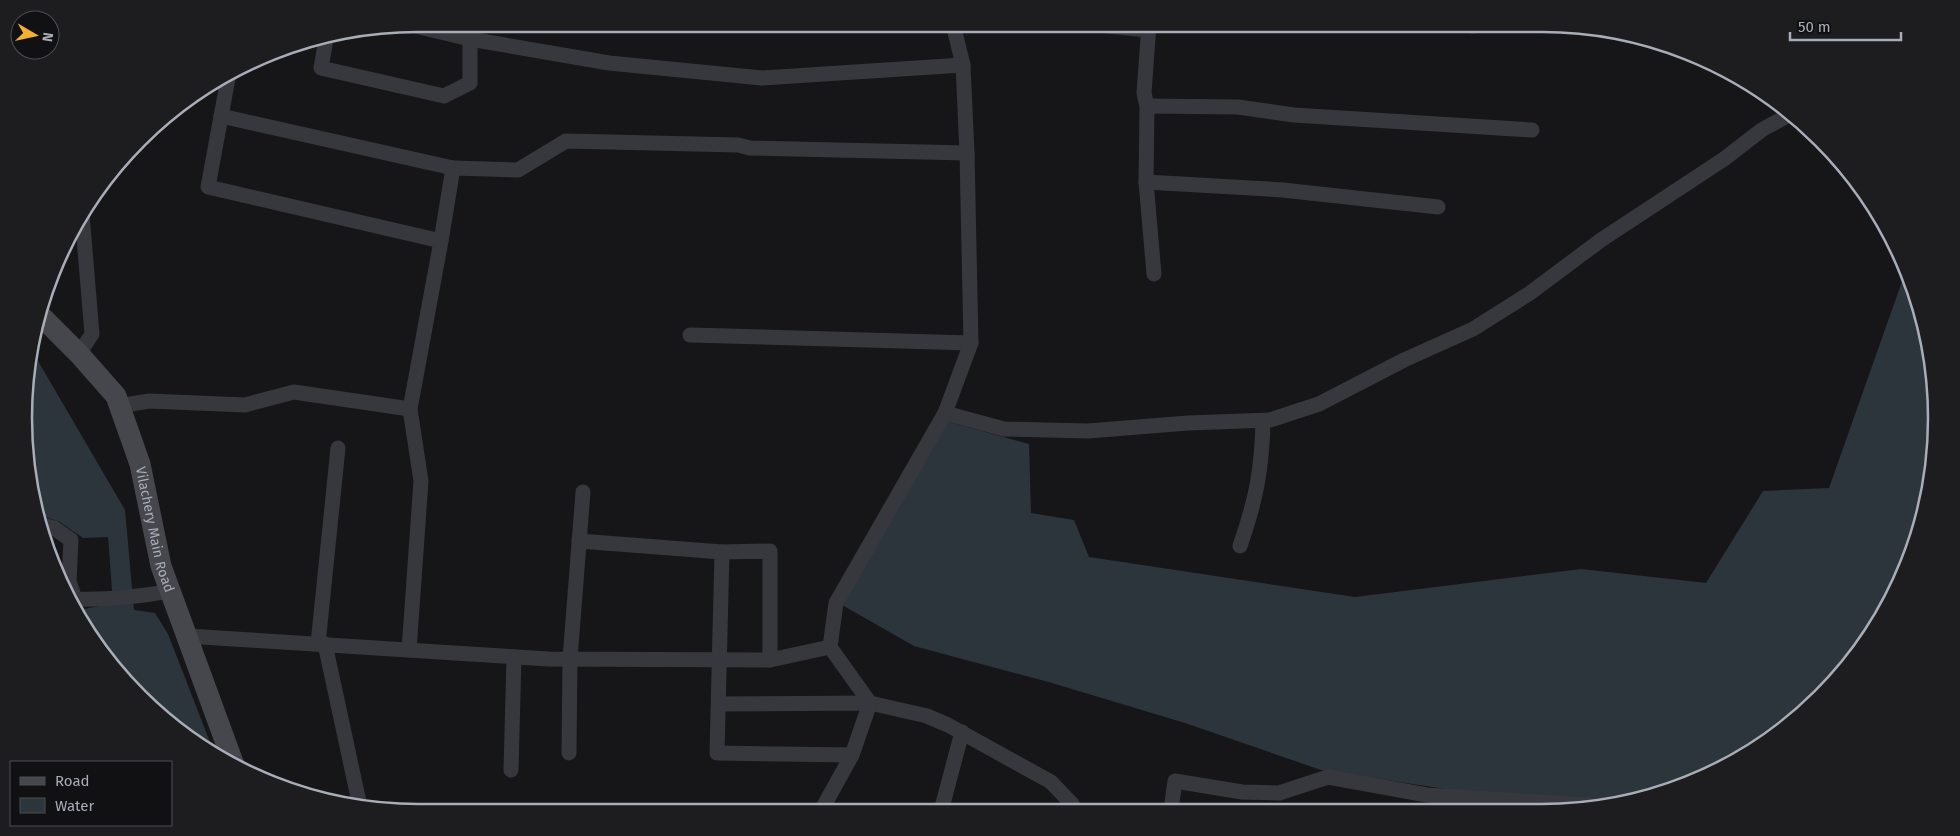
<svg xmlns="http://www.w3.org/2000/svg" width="1960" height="836" font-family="'Fira Sans',sans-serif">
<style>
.water{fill:#2c353c}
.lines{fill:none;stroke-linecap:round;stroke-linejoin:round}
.street{stroke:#37383d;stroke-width:15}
.secondary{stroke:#45474d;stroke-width:21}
.labels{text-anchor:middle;stroke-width:4;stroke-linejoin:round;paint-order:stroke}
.street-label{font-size:14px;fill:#a8adb8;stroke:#111113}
.rim{fill:none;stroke:#a8adb8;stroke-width:2.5}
</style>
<rect width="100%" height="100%" fill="#161618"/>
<g class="water">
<path d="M 1906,270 L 1923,316 L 1935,393 L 1933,470 L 1915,545 L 1870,637 L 1802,715 L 1716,772 L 1610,804 L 1511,799 L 1321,770 L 1185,723 L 1052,683 L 914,646 L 842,605 L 946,421 L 1029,444 L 1031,513 L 1074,520 L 1089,557 L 1355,597 L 1581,569 L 1706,583 L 1763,491 L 1829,488 Z"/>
<path d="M 31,349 L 125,510 L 134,610 L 155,613 L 168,634 L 215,755 L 158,715 L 76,615 L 75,611 L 113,603 L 108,537 L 83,538 L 60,522 L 39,515 L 31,495 L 24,418 Z"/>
</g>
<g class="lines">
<g class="street">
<path d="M 1089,24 L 1148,30"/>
<path d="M 1149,24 L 1144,93 L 1147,106 L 1146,182 L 1154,274"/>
<path d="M 1457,24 L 1474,26"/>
<path d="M 411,25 L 470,39"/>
<path d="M 326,39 L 321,68 L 444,96 L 470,83 L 470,39 L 609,63 L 762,78 L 963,65"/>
<path d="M 229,73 L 208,187 L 441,241 L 410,409 L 421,481 L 409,650"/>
<path d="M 1147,106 L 1238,107 L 1294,115 L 1532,130"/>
<path d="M 221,116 L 453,168 L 441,241"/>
<path d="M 453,168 L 518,170 L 566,141 L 738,145 L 750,148 L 967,153"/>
<path d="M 1146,182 L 1283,190 L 1438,207"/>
<path d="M 690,335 L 971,343"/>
<path d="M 79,354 L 92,334 L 82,214"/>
<path d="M 119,406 L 149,401 L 245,405 L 294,392 L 410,409"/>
<path d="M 945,413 L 1004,429 L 1088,431 L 1188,423 L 1270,420 L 1319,404 L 1404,360 L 1473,329 L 1530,293 L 1601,240 L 1724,159 L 1763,129 L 1791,114"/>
<path d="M 43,525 L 54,528 L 71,540 L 69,581 L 75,599 C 108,600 138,597 170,591"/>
<path d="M 579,541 L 722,552"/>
<path d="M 1240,546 C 1256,500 1262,469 1263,421"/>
<path d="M 187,636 L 549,659 L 770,660 L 830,647 L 836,603 L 945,413 L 971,343 L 967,153 L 963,65 L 953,24"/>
<path d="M 318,644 L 338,448"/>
<path d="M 325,644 L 359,802"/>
<path d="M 770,660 L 770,551 L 722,552 L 717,753 L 852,755"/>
<path d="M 719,704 L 870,703 L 927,716 L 948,725 L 1051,782 L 1072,804 L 1075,810"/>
<path d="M 569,753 L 570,659 L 583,492"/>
<path d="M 511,770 L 514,657"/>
<path d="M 1171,810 L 1175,781 L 1242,792 L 1279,793 L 1328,777 L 1427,795 L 1603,806"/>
<path d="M 821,811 L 852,755 L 870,703 L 830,647"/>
<path d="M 941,811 L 962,732"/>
</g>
<path class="secondary" id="s1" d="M 41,316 L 79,354 L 116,396 L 140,464 L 161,566 L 234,765"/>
</g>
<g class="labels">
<g class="street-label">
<text dy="5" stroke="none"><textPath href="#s1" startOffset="249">Vilachery Main Road</textPath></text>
</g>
</g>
<path d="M0 0H1960V836H0ZM418 32H1542A386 386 0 0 1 1928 418V418A386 386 0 0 1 1542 804H418A386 386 0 0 1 32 418V418A386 386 0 0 1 418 32Z" fill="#1d1d20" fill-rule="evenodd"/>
<path class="rim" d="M418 32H1542A386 386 0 0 1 1928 418V418A386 386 0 0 1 1542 804H418A386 386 0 0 1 32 418V418A386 386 0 0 1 418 32Z"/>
<rect x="10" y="761" width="162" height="65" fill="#111113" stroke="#4d4f55"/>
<rect x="20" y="777" width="25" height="8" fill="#45474d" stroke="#4d4f55"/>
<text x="55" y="786" font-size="15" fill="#a8adb8">Road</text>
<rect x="20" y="798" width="25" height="15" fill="#2c353c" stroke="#4d4f55"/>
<text x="55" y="811" font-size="15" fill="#a8adb8">Water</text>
<g transform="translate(35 35) rotate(99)"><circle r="24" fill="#111113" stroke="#4d4f55"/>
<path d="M0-4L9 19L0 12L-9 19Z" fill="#f2b134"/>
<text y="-8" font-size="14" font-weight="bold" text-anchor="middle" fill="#a8adb8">N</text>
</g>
<path d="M1790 32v8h111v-8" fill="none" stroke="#a8adb8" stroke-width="2.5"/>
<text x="1798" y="32" font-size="15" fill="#a8adb8" stroke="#111113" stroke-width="4" paint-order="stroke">50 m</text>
</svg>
